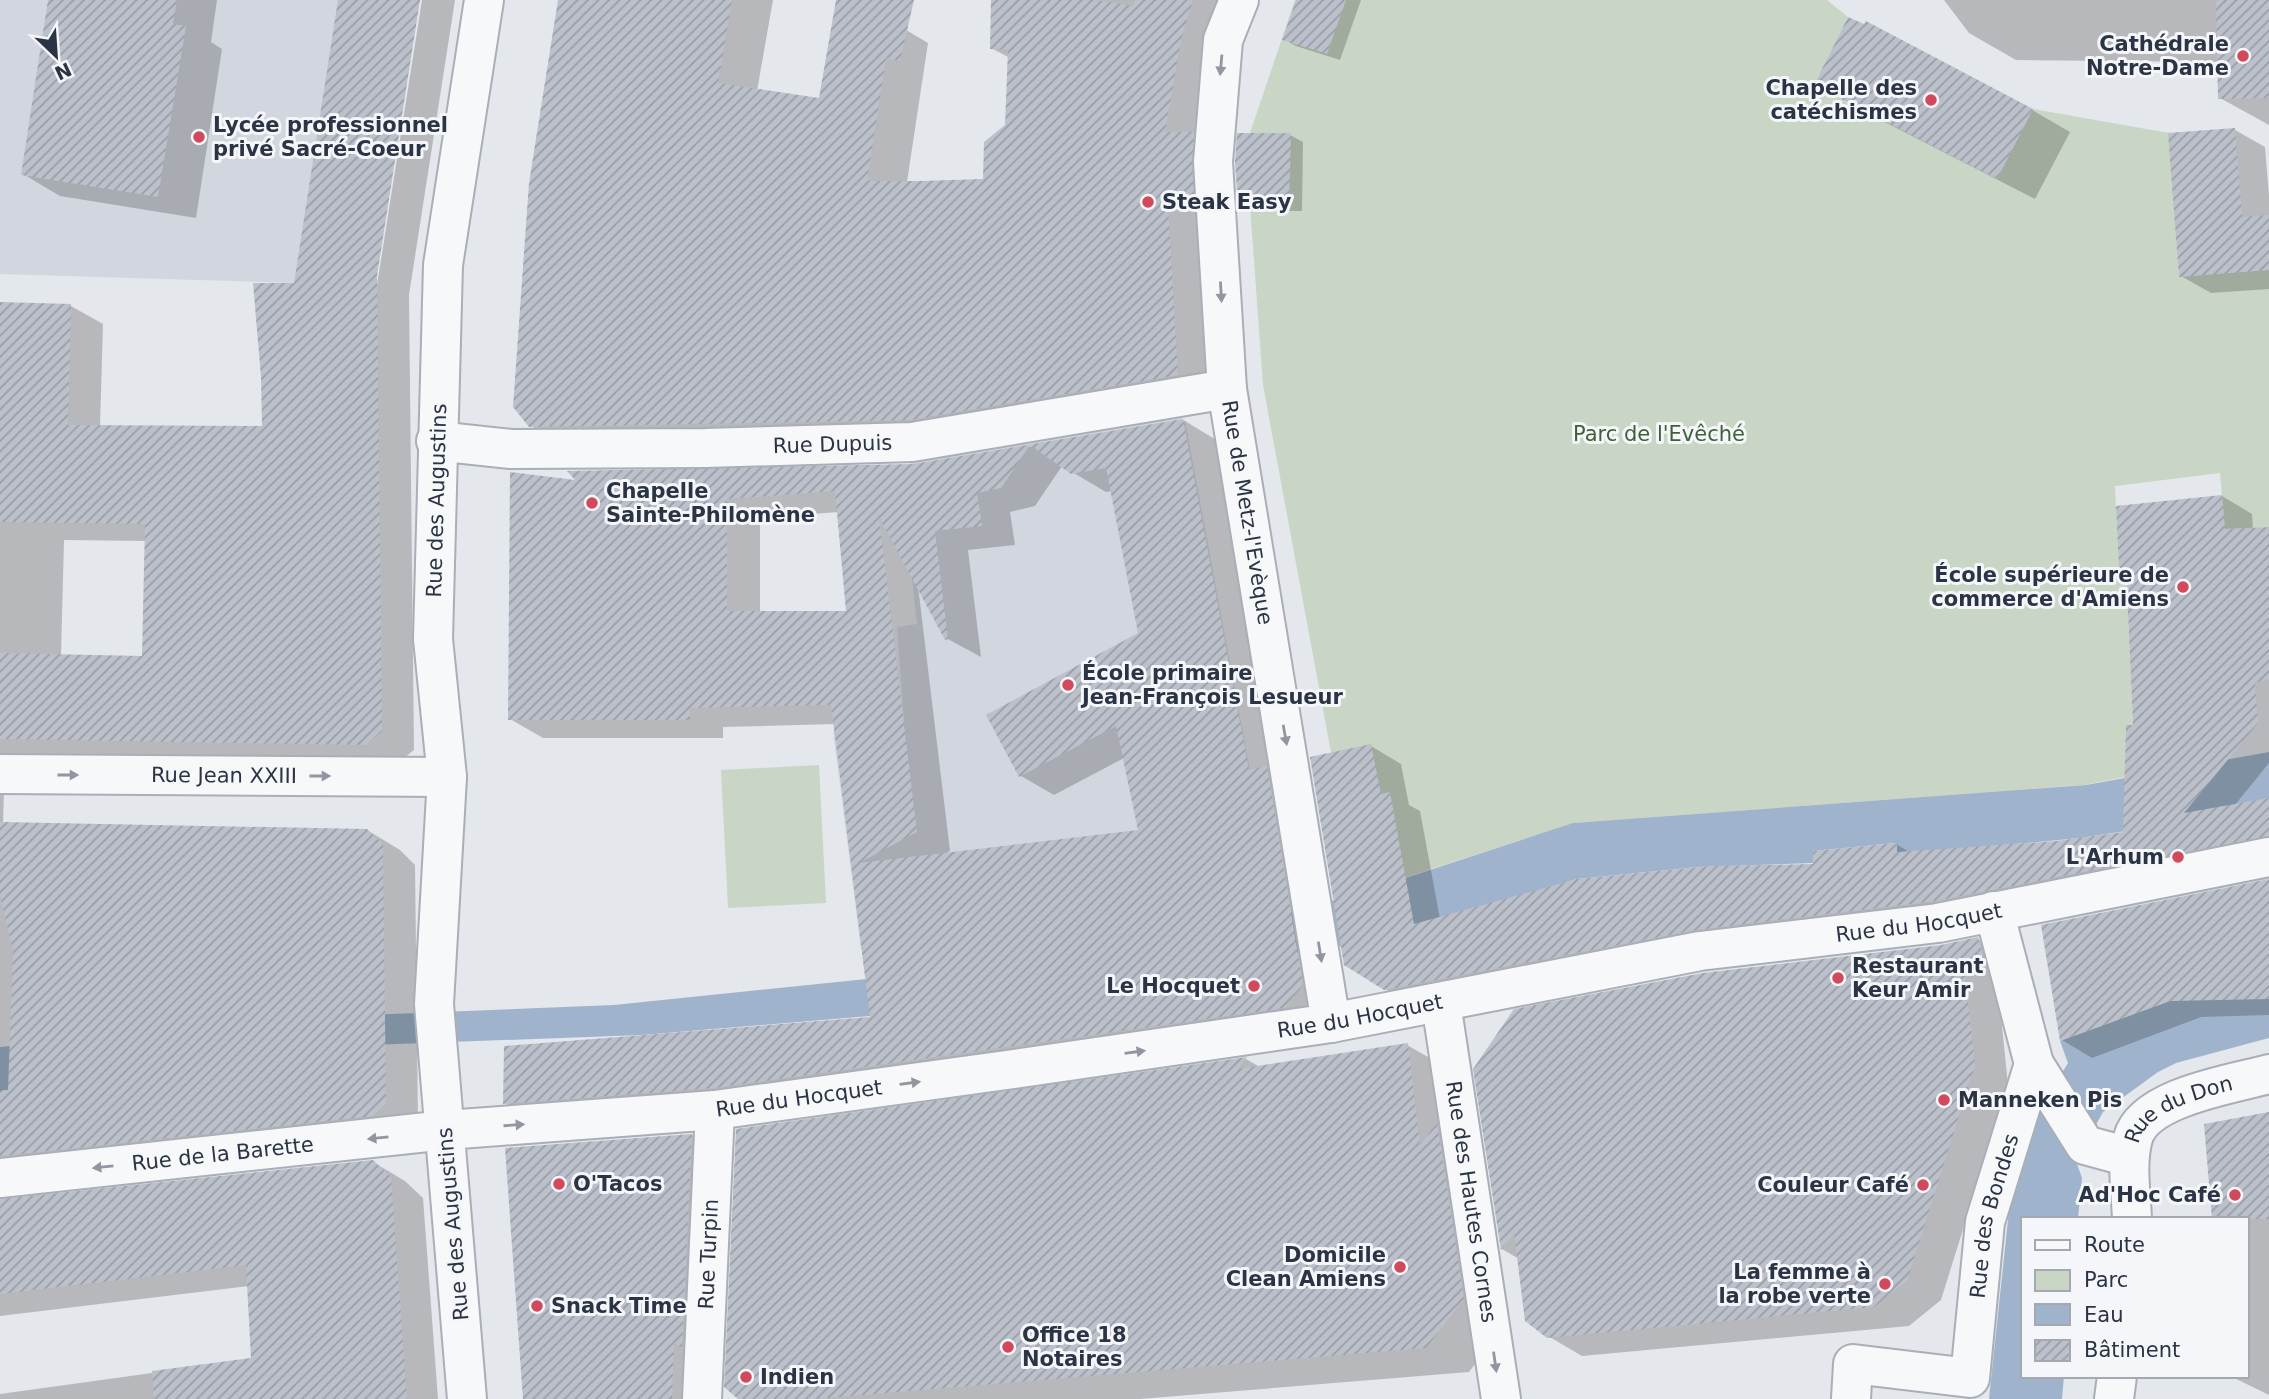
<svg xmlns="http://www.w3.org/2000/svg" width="2269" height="1399" font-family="'DejaVu Sans',sans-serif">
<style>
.built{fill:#d2d6de}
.green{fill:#c9d6c5}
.water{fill:#9fb4cc}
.shadow{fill:#0003;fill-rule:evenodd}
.building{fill:url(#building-hatch);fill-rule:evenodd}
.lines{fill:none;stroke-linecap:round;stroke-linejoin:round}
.street-casing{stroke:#a9aeb7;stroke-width:42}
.street{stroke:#f7f8fa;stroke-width:38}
.oneway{fill:#9196a0}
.poi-dot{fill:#d1495b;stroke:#f4f6f9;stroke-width:2.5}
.labels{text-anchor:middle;stroke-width:6;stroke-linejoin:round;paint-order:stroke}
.poi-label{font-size:21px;font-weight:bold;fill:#2b3445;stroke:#f4f6f9;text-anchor:start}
.park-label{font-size:21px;fill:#3f6138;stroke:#f4f6f9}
.street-label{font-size:21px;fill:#2b3445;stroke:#f4f6f9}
</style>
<defs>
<pattern id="building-hatch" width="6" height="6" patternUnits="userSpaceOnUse" patternTransform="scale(1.75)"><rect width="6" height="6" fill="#bbc0ca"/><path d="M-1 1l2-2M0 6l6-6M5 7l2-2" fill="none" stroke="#989da6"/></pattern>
</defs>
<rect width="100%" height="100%" fill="#e4e7ec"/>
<g class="built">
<path d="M 0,0 L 420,0 L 294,283 L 0,274 Z"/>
<path d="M 1173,413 L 1185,420 L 1260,825 L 922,942 L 861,949 L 833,731 L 904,722 L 897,627 L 917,624 L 907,534 L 918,516 L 910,460 Z"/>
</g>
<g class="green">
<path d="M 1295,0 L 1827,0 L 1848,17 L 1816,81 L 1830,88 L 1828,92 L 1997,179 L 2033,109 L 2169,133 L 2179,276 L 2269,270 L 2269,527 L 2225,529 L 2220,473 L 2115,486 L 2119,567 L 2126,568 L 2133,725 L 2126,726 L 2125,777 L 2084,785 L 1574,823 L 1357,893 L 1263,385 L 1250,205 L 1250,133 Z"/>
<path d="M 819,765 L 826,903 L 728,908 L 721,770 Z"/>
</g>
<g class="water">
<path d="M 2269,752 L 2269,798 L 2139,829 L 2080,838 L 1897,855 L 1896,843 L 1813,851 L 1813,863 L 1698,867 L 1577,879 L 1369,942 L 894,1014 L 642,1035 L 344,1046 L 0,1091 L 0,1047 L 342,1016 L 614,1005 L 925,973 L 1276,916 L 1360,893 L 1573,823 L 2086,785 Z"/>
<path d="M 2269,993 L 2269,1038 L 2176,1063 L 2158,1072 L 2103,1112 L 2076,1161 L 2082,1178 L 2078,1219 L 2022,1219 L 2022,1376 L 2064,1376 L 2062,1399 L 1989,1399 L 2011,1192 L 2038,1112 L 2068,1063 L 2060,1041 L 2170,1001 Z"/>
</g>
<g class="shadow">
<path d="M 63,0 L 217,0 L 211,42 L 222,49 L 196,218 L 60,196 L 23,174 Z"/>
<path d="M 340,0 L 418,0 L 374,284 L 377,285 L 422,0 L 455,0 L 409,295 L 414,750 L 399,762 L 5,757 L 3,824 L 367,830 L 400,850 L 415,865 L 418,1121 L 12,1187 L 10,1201 L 373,1162 L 405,1181 L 423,1198 L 438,1399 L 0,1399 L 0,1394 L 253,1359 L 249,1286 L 0,1316 L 0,304 L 71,306 L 103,324 L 100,427 L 264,427 L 296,285 ZM 64,540 L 147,541 L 144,658 L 61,656 Z"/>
<path d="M 560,0 L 773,0 L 757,91 L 820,100 L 891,21 L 928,43 L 907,182 L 985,180 L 1006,147 L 1010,58 L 991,48 L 993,0 L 1238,0 L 1215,396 L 948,441 L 568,447 L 531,426 Z"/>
<path d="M 1297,0 L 1361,0 L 1340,60 L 1296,46 L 1284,39 Z"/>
<path d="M 1944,0 L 2269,0 L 2269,125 L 2220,98 L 2219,62 L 2016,60 L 1969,33 Z"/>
<path d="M 1832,88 L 2032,110 L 2070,132 L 2035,199 L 1867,113 L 1830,91 Z"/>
<path d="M 2235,130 L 2265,147 L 2269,195 L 2269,289 L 2211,293 L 2181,276 Z"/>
<path d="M 1290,135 L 1303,142 L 1302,211 L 1252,211 L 1239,204 Z"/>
<path d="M 1185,421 L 1218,441 L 1335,1005 L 538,1122 L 505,1103 L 872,1019 L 835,724 L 723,727 L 723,738 L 543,738 L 510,719 L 579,482 L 913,466 ZM 1062,466 L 1106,492 L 1112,491 L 1140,634 L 1021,776 L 1054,795 L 1124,758 L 1140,832 L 943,855 L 950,851 L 918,586 L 946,638 L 981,657 L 968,550 L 1015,545 L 1010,512 L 1035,506 ZM 839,512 L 848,613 L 760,613 L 760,518 Z"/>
<path d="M 2222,496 L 2252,514 L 2253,529 L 2269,528 L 2269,763 L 2234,806 L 2269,799 L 2269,857 L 1416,1007 L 1385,989 L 1371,746 L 1401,764 L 1409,805 L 1420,811 L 1440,919 L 1815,865 L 1896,844 L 1911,853 L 2056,843 L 2125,833 L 2135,727 L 2128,571 L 2120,567 Z"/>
<path d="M 2269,881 L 2269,1015 L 2201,1017 L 2092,1058 L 2062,1040 L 2043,926 Z"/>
<path d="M 1978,939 L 2012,959 L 1999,996 L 2008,1085 L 1941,1300 L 1909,1326 L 1582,1356 L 1548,1336 L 1519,1259 L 1502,1249 L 1475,1070 Z"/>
<path d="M 1407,1045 L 1449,1069 L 1505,1324 L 1469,1372 L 1140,1399 L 740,1399 L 738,1131 L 1246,1059 L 1260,1067 Z"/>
<path d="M 2269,1113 L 2269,1395 L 2230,1376 L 2246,1376 L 2246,1219 Z"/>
<path d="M 692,1135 L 713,1148 L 702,1399 L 524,1399 Z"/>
</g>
<g class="building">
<path d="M 48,0 L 177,0 L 173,24 L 186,26 L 158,197 L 21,175 Z"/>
<path d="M 338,0 L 420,0 L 377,276 L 382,731 L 366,745 L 0,739 L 0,653 L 142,656 L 145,524 L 0,522 L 0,302 L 71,304 L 68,425 L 262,426 L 261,377 L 253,283 L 294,283 Z"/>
<path d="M 558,0 L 732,0 L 718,83 L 819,98 L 836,0 L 914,0 L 900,61 L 886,58 L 867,181 L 920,181 L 983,179 L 984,142 L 1005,125 L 1008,50 L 990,49 L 991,0 L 1095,0 L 1133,6 L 1135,0 L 1193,0 L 1181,40 L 1165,132 L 1194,132 L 1194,204 L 1168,204 L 1178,375 L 910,420 L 529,427 L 513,407 L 529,183 Z"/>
<path d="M 1296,0 L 1346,0 L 1327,54 L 1282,40 Z"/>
<path d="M 2216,0 L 2269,0 L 2269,98 L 2218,99 Z"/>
<path d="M 1848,17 L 1864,24 L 1866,21 L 2033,109 L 1997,179 L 1828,92 L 1830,88 L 1816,81 Z"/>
<path d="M 2235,128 L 2242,217 L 2269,215 L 2269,270 L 2179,277 L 2168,133 Z"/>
<path d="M 1237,133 L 1291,133 L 1289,205 L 1238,205 L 1235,162 Z"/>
<path d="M 1183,419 L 1249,770 L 1267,766 L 1303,985 L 1285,1008 L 713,1088 L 503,1104 L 504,1046 L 870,1017 L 831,705 L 690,708 L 690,720 L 508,720 L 510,472 L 575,480 L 567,471 L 913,464 ZM 1030,445 L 1071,474 L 1106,468 L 1138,633 L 986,715 L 1019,777 L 1116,726 L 1138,830 L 859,863 L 917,832 L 879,517 L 945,640 L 948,639 L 935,531 L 982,526 L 977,493 L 1001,488 ZM 835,491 L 846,611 L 727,611 L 727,499 Z"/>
<path d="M 2222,495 L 2225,529 L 2269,527 L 2269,680 L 2255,682 L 2258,723 L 2184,813 L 2269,798 L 2269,836 L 1935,901 L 1696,930 L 1384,990 L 1344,965 L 1310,757 L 1371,744 L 1381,794 L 1390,792 L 1414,924 L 1577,879 L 1709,866 L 1813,864 L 1813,851 L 1897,843 L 1897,852 L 2056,841 L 2123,832 L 2126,725 L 2133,725 L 2126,568 L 2119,568 L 2116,506 Z"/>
<path d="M 0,822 L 367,829 L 383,844 L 386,1103 L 374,1116 L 0,1156 L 0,1091 L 8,1090 L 13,951 L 0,895 Z"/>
<path d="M 2269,879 L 2269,999 L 2170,1001 L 2060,1041 L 2041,925 Z"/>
<path d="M 1978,937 L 1987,972 L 1965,977 L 1975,1065 L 1907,1281 L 1874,1307 L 1547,1338 L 1525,1321 L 1514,1233 L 1501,1250 L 1473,1069 L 1514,1009 L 1703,973 L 1941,945 Z"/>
<path d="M 1408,1043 L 1420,1146 L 1437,1122 L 1464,1299 L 1426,1348 L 815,1399 L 738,1399 L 724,1387 L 736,1129 L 1247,1057 L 1238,1069 Z"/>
<path d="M 2269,1112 L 2269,1219 L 2212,1219 L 2204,1124 Z"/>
<path d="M 692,1134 L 682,1349 L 674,1342 L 672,1399 L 523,1399 L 505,1148 Z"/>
<path d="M 373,1160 L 391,1177 L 407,1399 L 154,1399 L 152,1371 L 251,1358 L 246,1265 L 0,1294 L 0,1199 Z"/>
</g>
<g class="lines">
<defs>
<g id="street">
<path id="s1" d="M 1239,0 L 1223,40 L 1213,162 L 1227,389 L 1331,1023"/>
<path id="s2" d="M 436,441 L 511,449 L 706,448 L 912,442 L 1227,389"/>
<path id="s3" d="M 0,774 L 447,777"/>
<path id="s4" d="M 1441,1003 L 1501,1399"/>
<path d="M 2034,1064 L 2085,1145 L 2129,1157"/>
<path id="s5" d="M 0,1178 L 446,1130 L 715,1110 L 1014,1069 L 1331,1023 L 1700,951 L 1938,923 L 2269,857"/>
<path id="s6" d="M 2132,1219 C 2131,1192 2126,1164 2133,1138 C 2144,1097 2232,1084 2269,1074"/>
<path id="s7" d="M 467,1399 L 434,1004 L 447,777 L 433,639 L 443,265 L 484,0"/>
<path id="s8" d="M 702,1399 L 715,1110"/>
<path id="s9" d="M 1851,1399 L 1853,1364 L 1970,1378 L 1985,1222 L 2034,1064 L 1994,911"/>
<path d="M 2114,1399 L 2117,1376"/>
</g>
</defs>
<use href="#street" class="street-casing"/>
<use href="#street" class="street"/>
</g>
<defs><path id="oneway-solid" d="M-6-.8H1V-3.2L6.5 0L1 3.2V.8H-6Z" transform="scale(1.75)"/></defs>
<g class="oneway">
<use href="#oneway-solid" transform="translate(1221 65) rotate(95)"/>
<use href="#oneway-solid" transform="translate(1221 292) rotate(87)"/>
<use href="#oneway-solid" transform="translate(1285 735) rotate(80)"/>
<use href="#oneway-solid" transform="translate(68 775)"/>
<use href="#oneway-solid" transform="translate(320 776)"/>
<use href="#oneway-solid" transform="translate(1320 952) rotate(81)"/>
<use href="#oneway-solid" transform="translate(1135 1052) rotate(-8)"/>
<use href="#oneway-solid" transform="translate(910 1083) rotate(-8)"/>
<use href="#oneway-solid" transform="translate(514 1125) rotate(-4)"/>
<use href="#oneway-solid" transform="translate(378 1138) rotate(174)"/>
<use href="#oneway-solid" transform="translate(103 1167) rotate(174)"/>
<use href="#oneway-solid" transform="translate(1495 1362) rotate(82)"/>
</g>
<g class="poi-dot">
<circle cx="2243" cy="56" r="7"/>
<circle cx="1931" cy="100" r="7"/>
<circle cx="199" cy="137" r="7"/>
<circle cx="1148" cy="202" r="7"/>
<circle cx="592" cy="503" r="7"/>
<circle cx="2183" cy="587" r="7"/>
<circle cx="1068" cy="685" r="7"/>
<circle cx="2178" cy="857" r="7"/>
<circle cx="1838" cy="978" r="7"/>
<circle cx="1254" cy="986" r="7"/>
<circle cx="1944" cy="1100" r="7"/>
<circle cx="559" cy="1184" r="7"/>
<circle cx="1923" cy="1185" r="7"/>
<circle cx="2235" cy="1195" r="7"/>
<circle cx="1400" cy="1267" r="7"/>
<circle cx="1885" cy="1284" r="7"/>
<circle cx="537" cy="1306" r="7"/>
<circle cx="1008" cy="1347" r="7"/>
<circle cx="746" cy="1377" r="7"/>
</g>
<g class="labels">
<g class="poi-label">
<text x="2229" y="51" text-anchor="end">Cathédrale<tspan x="2229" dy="24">Notre-Dame</tspan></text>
<text x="1917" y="95" text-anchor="end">Chapelle des<tspan x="1917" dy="24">catéchismes</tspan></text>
<text x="213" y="132">Lycée professionnel<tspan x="213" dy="24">privé Sacré-Coeur</tspan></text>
<text x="1162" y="209">Steak Easy</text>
<text x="606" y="498">Chapelle<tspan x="606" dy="24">Sainte-Philomène</tspan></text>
<text x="2169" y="582" text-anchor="end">École supérieure de<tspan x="2169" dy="24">commerce d'Amiens</tspan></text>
<text x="1082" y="680">École primaire<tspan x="1082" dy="24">Jean-François Lesueur</tspan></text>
<text x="2164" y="864" text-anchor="end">L'Arhum</text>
<text x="1852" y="973">Restaurant<tspan x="1852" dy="24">Keur Amir</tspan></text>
<text x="1240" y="993" text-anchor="end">Le Hocquet</text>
<text x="1958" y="1107">Manneken Pis</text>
<text x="573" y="1191">O'Tacos</text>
<text x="1909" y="1192" text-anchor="end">Couleur Café</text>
<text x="2221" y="1202" text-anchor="end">Ad'Hoc Café</text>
<text x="1386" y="1262" text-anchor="end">Domicile<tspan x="1386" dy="24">Clean Amiens</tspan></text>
<text x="1871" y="1279" text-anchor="end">La femme à<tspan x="1871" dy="24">la robe verte</tspan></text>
<text x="551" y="1313">Snack Time</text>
<text x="1022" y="1342">Office 18<tspan x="1022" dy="24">Notaires</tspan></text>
<text x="760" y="1384">Indien</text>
</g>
<g class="park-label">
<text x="1659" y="441">Parc de l'Evêché</text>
</g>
<g class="street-label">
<text dy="7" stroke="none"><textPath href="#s2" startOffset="397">Rue Dupuis</textPath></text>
<text dy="7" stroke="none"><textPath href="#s7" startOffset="901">Rue des Augustins</textPath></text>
<text dy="7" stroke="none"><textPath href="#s1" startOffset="518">Rue de Metz-l'Evèque</textPath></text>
<text dy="7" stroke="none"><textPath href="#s3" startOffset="224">Rue Jean XXIII</textPath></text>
<text dy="7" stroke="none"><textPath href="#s5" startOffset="1937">Rue du Hocquet</textPath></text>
<text dy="7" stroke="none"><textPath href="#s5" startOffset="1370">Rue du Hocquet</textPath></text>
<text dy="7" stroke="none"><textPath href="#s5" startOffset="803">Rue du Hocquet</textPath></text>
<text dy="7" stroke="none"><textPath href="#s6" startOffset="138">Rue du Don</textPath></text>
<text dy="7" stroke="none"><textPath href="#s5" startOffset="224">Rue de la Barette</textPath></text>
<text dy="7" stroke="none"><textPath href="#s4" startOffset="201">Rue des Hautes Cornes</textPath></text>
<text dy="7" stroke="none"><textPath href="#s9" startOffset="317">Rue des Bondes</textPath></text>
<text transform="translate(453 1224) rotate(-95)" y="7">Rue des Augustins</text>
<text dy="7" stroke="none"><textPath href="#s8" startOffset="145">Rue Turpin</textPath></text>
</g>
</g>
<rect x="2021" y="1217" width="228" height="161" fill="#f4f6f9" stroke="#a4a8b1" stroke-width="2"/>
<rect x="2035" y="1240" width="35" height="10" fill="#f7f8fa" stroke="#a4a8b1" stroke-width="2"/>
<text x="2084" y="1252" font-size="21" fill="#2b3445">Route</text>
<rect x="2035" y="1270" width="35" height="21" fill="#c9d6c5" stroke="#a4a8b1" stroke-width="2"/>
<text x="2084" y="1287" font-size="21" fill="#2b3445">Parc</text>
<rect x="2035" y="1304" width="35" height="21" fill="#9fb4cc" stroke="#a4a8b1" stroke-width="2"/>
<text x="2084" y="1322" font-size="21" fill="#2b3445">Eau</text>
<rect x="2035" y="1340" width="35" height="21" fill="url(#building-hatch)" stroke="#a4a8b1" stroke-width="2"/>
<text x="2084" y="1357" font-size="21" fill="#2b3445">Bâtiment</text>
<g transform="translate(56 56) rotate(155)" stroke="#f4f6f9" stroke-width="5" paint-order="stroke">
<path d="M0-5L12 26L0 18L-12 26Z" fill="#2b3445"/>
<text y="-10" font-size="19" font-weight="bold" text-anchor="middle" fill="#2b3445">N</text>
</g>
</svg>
